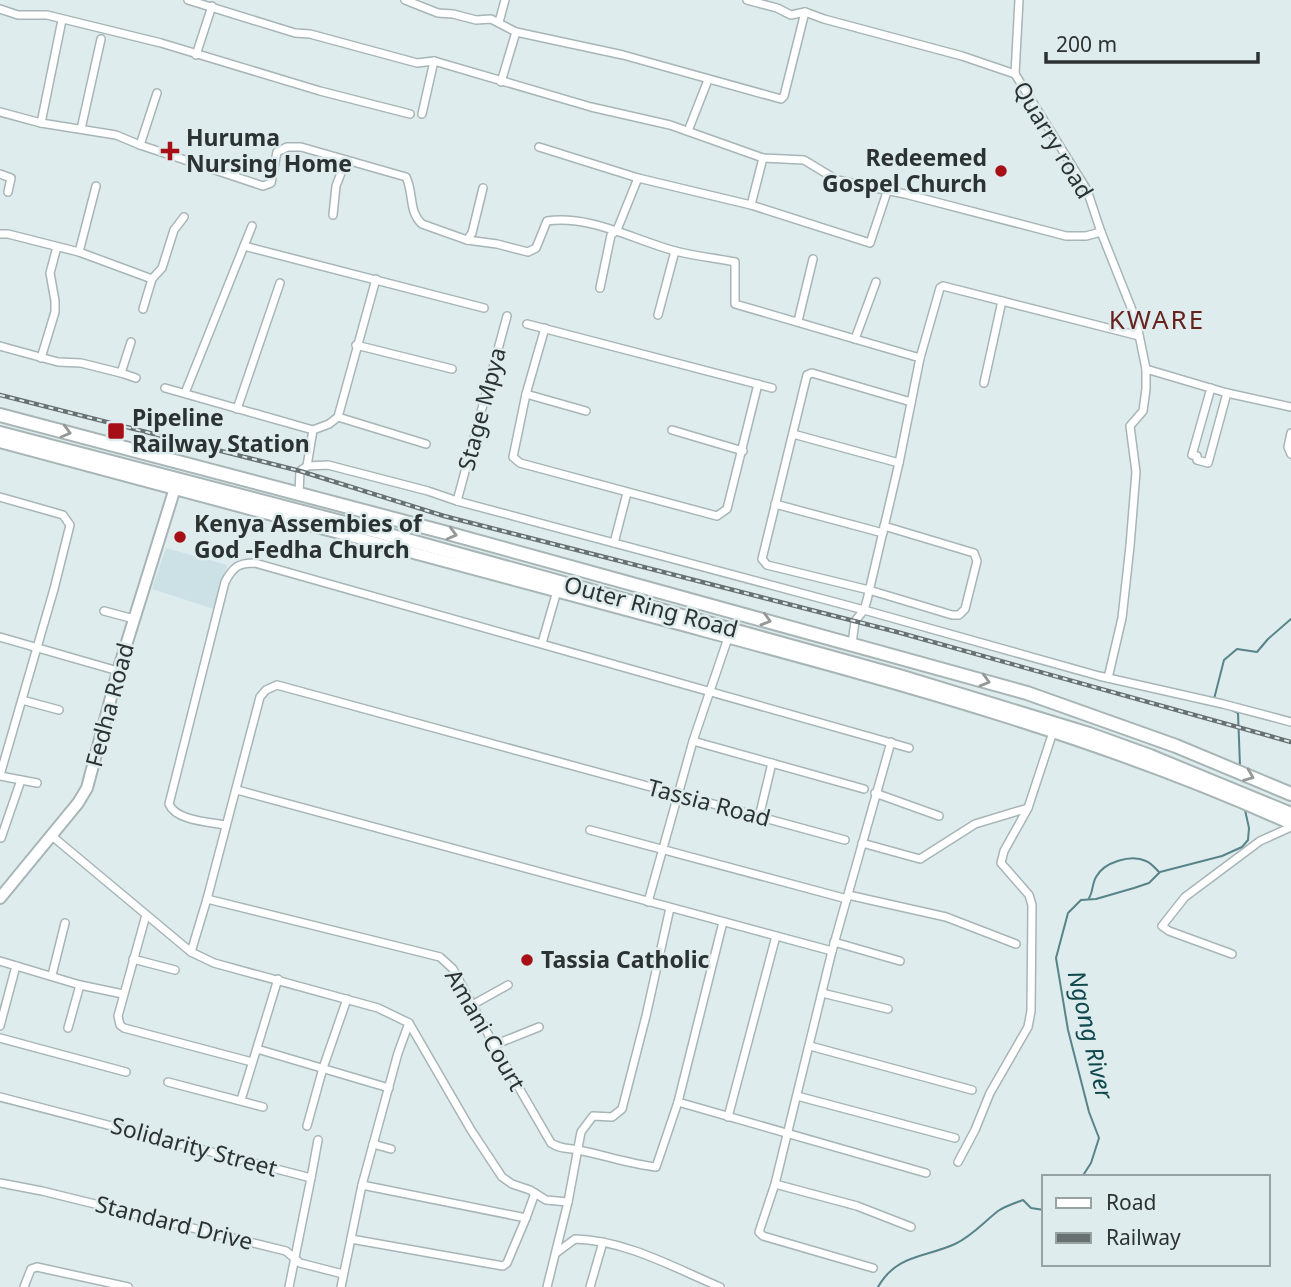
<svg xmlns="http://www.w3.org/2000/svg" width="1291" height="1287" font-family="'Noto Sans',sans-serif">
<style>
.built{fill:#cbe1e5}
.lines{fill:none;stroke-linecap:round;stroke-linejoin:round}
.stream{stroke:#578389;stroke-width:2}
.street-casing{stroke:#a8b5b7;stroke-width:10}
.secondary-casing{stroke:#a8b5b7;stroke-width:14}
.primary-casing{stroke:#a8b5b7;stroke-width:16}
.street{stroke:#fff;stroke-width:7}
.secondary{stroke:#fff;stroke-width:10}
.primary{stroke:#fff;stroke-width:12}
.rail-casing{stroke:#687071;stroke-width:4.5}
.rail{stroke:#deecee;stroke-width:2;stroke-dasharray:5;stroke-linecap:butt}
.oneway{stroke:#969898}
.poi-dot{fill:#a60f16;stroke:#deecee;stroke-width:2.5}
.labels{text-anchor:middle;stroke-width:5;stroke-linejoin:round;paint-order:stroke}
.poi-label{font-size:23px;font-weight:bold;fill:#2c3232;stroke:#deecee;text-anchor:start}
.street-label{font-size:23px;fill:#2c3232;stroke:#deecee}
.water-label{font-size:24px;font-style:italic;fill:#10484e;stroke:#deecee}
.quarter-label{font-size:26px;letter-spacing:2px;fill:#67221e;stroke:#deecee}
</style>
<rect width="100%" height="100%" fill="#deecee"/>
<path class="built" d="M 166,548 L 227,565 L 214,609 L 152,589 Z"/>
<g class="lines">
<g class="stream">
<path d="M 1214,699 L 1224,660 L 1237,649 L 1257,652 L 1268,639 L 1291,619"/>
<path d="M 1230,709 L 1238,713 L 1240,766"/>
<path d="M 1089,898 C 1093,892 1092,884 1096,877 C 1104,862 1131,854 1146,861 C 1151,863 1155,868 1159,872"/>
<path d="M 1082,1177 L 1091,1163 L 1099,1138 L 1089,1112 L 1068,1030 L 1056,958 L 1068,913 L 1081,900 L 1096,899 L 1134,888 L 1149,883 L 1160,872 L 1222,856 L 1242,847 L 1248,840 L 1249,828 L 1245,810"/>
<path d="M 878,1287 C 897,1254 924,1258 955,1244 C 972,1236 984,1222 998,1211 C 1005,1206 1015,1203 1023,1200 L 1031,1208 L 1044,1210"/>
</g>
<defs>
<g id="street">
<path d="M 188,0 L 295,33 L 310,34 L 417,63 L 434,61 L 591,107 L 670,125 L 763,158 L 804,160 L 837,180 L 905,194 L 1066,236 L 1086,236 L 1101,232"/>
<path d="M 405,0 L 438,13 L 453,14 L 476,20 L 491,19 L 516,32 L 623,55 L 781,99 L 784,96 L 805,12"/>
<path d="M 747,0 L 777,8 L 791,15 L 805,12 L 824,19 L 962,56 L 1015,74 L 1087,190 L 1101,232 L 1136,320 L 1146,369 L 1146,389 L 1143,411 L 1130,426 L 1136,472 L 1130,546 L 1122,618 L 1108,678"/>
<path d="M 0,9 L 18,15 L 47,15 L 161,43 L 320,91 L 410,114"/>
<path d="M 499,22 L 505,0"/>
<path d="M 196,55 L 212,6"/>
<path d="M 1015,74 L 1019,0"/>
<path d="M 501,82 L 516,32"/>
<path d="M 0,112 L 41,123 L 116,135 L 140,145 L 263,186 L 271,183 L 277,152 L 287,147 L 301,147 L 406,177 C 414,193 408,211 422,224 L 467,240 L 497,244 L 528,252 L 536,248 L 547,221 C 591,215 634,240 675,251 C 694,256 715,258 735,262 L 735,304 L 920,358 L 940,288 L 943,286 L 1139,336"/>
<path d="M 422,114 L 434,61"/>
<path d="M 41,123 L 62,20"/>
<path d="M 81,129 L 101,39"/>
<path d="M 688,131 L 708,80"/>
<path d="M 140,145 L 157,93"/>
<path d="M 539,147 L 638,178 L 751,205 L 870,243 L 887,192"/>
<path d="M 0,174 L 11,178 L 8,192"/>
<path d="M 751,205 L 763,158"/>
<path d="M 333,215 L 336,186 L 346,160"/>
<path d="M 0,234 L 8,234 L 79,252 L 152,279"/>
<path d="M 467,240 L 472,233 L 483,188"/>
<path d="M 244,246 L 484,308"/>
<path d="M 79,252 L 96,186"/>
<path d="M 600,288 L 611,235 L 617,230 L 638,178"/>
<path d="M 143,309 L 152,279 L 162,268 L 174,230 L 184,217"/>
<path d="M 658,315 L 675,251"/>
<path d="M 798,321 L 813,259"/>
<path d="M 527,324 L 772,388"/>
<path d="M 545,328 L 526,394 L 513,457 L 520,463 L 717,516 L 727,509 L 758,384"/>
<path d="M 855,339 L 876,282"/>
<path d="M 356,345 L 452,369"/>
<path d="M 0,346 L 58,362 L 81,363 L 121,373 L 131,342"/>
<path d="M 41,358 L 55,312 L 55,301 L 50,273 L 57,247"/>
<path d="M 1146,369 L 1227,393"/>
<path d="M 121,373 L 136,378"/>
<path d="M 984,383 L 1002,301"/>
<path d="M 165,388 L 313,430"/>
<path d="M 1211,388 L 1192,455 L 1197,456 L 1197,460 L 1208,463 L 1227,393 L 1291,407"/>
<path d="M 185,393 L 252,226"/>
<path d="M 526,394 L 586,411"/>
<path d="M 237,409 L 280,283"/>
<path d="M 338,417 L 426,444"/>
<path d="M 672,430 L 743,451"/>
<path d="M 1291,433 L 1288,447 L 1291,454"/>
<path d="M 793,434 L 899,463"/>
<path d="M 307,466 L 328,465 L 428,491 L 457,501 L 864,610 L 1099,676 L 1223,704 L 1291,722"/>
<path d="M 299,493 L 300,471 L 307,466 L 313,430 L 329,424 L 338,417 L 376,279"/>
<path d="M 0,497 L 63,515 L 70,525 L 54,589 L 0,775"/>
<path d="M 457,501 L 507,316"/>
<path d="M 775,504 L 883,533"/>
<path d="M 884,526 L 974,553 L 977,561 L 965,609 L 959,615 L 952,615 L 869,590 L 767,565 L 762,559 L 807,375 L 812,373 L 911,402"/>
<path d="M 614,543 L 627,493"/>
<path d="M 104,611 L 134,619"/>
<path d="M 0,637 L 118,671"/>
<path d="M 542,643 L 557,591"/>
<path d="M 852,644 L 855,621 L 864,610 L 867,600 L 899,463 L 920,358"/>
<path d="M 22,700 L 59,710"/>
<path d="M 693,741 L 864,789"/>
<path d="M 0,776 L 37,783"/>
<path d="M 237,790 L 832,951"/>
<path d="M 875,793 L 939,816"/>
<path d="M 759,817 L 772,763"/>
<path d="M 226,825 C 210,822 176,821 169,804 L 225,582 C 233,567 238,563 255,563 L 909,748"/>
<path d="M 590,830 L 847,899"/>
<path d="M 52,836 L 191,952 L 214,963 L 378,1008 L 409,1023 L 398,1053 L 362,1185 L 341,1287"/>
<path d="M 1,838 L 21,780"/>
<path d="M 862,843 L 920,859 L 975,824 L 1028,808 L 1053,732"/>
<path d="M 848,895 L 946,917 L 1016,944"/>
<path d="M 207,899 L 440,957 L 453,969 L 494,1045 L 551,1143 C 560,1149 567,1148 578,1150 C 604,1155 629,1164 656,1167 L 678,1102 L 723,922"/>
<path d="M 648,902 L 693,741 L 728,638"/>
<path d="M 146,915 L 118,1016 L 120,1025 L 124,1028 L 252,1062"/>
<path d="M 834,942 L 900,961"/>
<path d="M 191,952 L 207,899 L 260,697 L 266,690 L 277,685 L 845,840"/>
<path d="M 1232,954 L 1169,931 L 1162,926 L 1185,897 L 1260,841 L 1291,827"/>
<path d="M 133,959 L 175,970"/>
<path d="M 0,961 L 80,985 L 123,994"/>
<path d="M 52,975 L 65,923"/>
<path d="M 822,993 L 888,1009"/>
<path d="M 472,1005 L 508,985"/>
<path d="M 409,1023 L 471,1130 L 502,1177 L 512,1184 L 530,1190 L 546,1200 L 568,1202"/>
<path d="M 0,1026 L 16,966"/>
<path d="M 68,1028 L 80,985"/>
<path d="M 0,1038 L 126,1072"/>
<path d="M 494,1045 L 539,1027"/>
<path d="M 810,1046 L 972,1090"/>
<path d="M 257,1049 L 389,1088"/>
<path d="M 168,1082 L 263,1107"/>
<path d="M 797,1096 L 955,1138"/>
<path d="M 0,1097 L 311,1178 L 289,1287"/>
<path d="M 241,1100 L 278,979"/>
<path d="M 678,1102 L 926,1173"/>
<path d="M 728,1117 L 776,936"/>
<path d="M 307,1126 L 323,1068 L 347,999"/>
<path d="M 373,1144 L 391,1149"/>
<path d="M 958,1162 L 975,1130 L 990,1093 L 1028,1027 L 1031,1011 L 1032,905 L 1029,895 L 1001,863 L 1004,851 L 1028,808"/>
<path d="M 311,1178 L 318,1140"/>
<path d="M 0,1183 L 42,1191 L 286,1251 L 300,1263 L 343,1274"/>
<path d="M 775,1184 L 857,1206 L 911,1227"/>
<path d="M 362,1185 L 526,1218 L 535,1193"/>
<path d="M 351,1239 L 503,1266 L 507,1263 L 526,1218"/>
<path d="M 556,1253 L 575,1239 C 625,1240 675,1268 720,1287"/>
<path d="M 873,1268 L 763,1236 L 759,1232 L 775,1184 L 832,951 L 891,742"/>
<path d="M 24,1287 L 31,1269 L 37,1267 L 128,1287"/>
<path d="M 547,1287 L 568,1202 L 581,1132 L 593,1116 L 612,1117 L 622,1109 L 646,1016 L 670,908"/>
<path d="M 590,1287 L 603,1242"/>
</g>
<g id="secondary">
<path d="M 0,442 C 223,501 445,561 667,621 C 878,678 1091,733 1291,824"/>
<path d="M 0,898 L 78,803 L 87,788 L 118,671 L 175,488"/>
</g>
<g id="primary">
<path d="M 0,415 L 451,534 L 1027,693 L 1176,746 L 1291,794"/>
<path d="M 0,433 L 364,528 L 899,676 L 1089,734 L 1150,756 L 1291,814"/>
</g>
</defs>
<use href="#street" class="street-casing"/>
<use href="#secondary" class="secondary-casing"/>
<use href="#primary" class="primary-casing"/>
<use href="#street" class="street"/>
<use href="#secondary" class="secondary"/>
<use href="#primary" class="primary"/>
<defs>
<path id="rail" d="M 0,395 L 300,471 L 444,516 L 897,632 L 1291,742"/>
</defs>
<use href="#rail" class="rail-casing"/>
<use href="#rail" class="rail"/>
</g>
<defs><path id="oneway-chevron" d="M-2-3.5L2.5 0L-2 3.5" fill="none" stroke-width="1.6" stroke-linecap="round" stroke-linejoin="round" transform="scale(1.75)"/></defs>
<g class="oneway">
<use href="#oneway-chevron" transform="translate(66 432) rotate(15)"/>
<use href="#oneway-chevron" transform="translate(452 534) rotate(15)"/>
<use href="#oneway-chevron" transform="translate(766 620) rotate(16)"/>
<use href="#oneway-chevron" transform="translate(985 681) rotate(16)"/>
<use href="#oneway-chevron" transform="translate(1249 776) rotate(22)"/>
</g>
<g class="poi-dot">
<path d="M166.5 140.5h7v7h7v7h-7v7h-7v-7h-7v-7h7z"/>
<circle cx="1001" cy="171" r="7"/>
<rect x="107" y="422" width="18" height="18" rx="3.5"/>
<circle cx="180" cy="537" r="7"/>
<circle cx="527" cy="960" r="7"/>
</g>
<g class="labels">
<g class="poi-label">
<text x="186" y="146">Huruma<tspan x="186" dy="26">Nursing Home</tspan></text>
<text x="987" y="166" text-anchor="end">Redeemed<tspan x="987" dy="26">Gospel Church</tspan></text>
<text x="132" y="426">Pipeline<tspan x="132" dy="26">Railway Station</tspan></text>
<text x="194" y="532">Kenya Assembies of<tspan x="194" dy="26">God -Fedha Church</tspan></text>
<text x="541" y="968">Tassia Catholic</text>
</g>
<g class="street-label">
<text transform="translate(1053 140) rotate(59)" y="8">Quarry road</text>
<text transform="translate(482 409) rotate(-75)" y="8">Stage Mpya</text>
<text transform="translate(651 607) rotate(15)" y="8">Outer Ring Road</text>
<text transform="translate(110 705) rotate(-75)" y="8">Fedha Road</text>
<text transform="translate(709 803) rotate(15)" y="8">Tassia Road</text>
<text transform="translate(485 1030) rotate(60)" y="8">Amani Court</text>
<text transform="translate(194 1147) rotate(15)" y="8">Solidarity Street</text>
<text transform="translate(174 1223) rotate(14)" y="8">Standard Drive</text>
</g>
<g class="water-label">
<text transform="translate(1090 1035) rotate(77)" y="8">Ngong River</text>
</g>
<g class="quarter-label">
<text x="1157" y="329">KWARE</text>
</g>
</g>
<rect x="1042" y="1175" width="228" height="91" fill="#deecee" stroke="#97a2a3" stroke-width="2"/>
<rect x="1056" y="1198" width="35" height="10" fill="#ffffff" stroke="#97a2a3" stroke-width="2"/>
<text x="1106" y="1210" font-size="21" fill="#2c3232">Road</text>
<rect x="1056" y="1233" width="35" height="10" fill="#687071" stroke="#97a2a3" stroke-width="2"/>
<text x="1106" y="1245" font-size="21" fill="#2c3232">Railway</text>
<path d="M1046 52v10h212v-10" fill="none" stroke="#2c3232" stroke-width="3.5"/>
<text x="1056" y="52" font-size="21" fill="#2c3232" stroke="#deecee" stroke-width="5" paint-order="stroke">200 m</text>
</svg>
